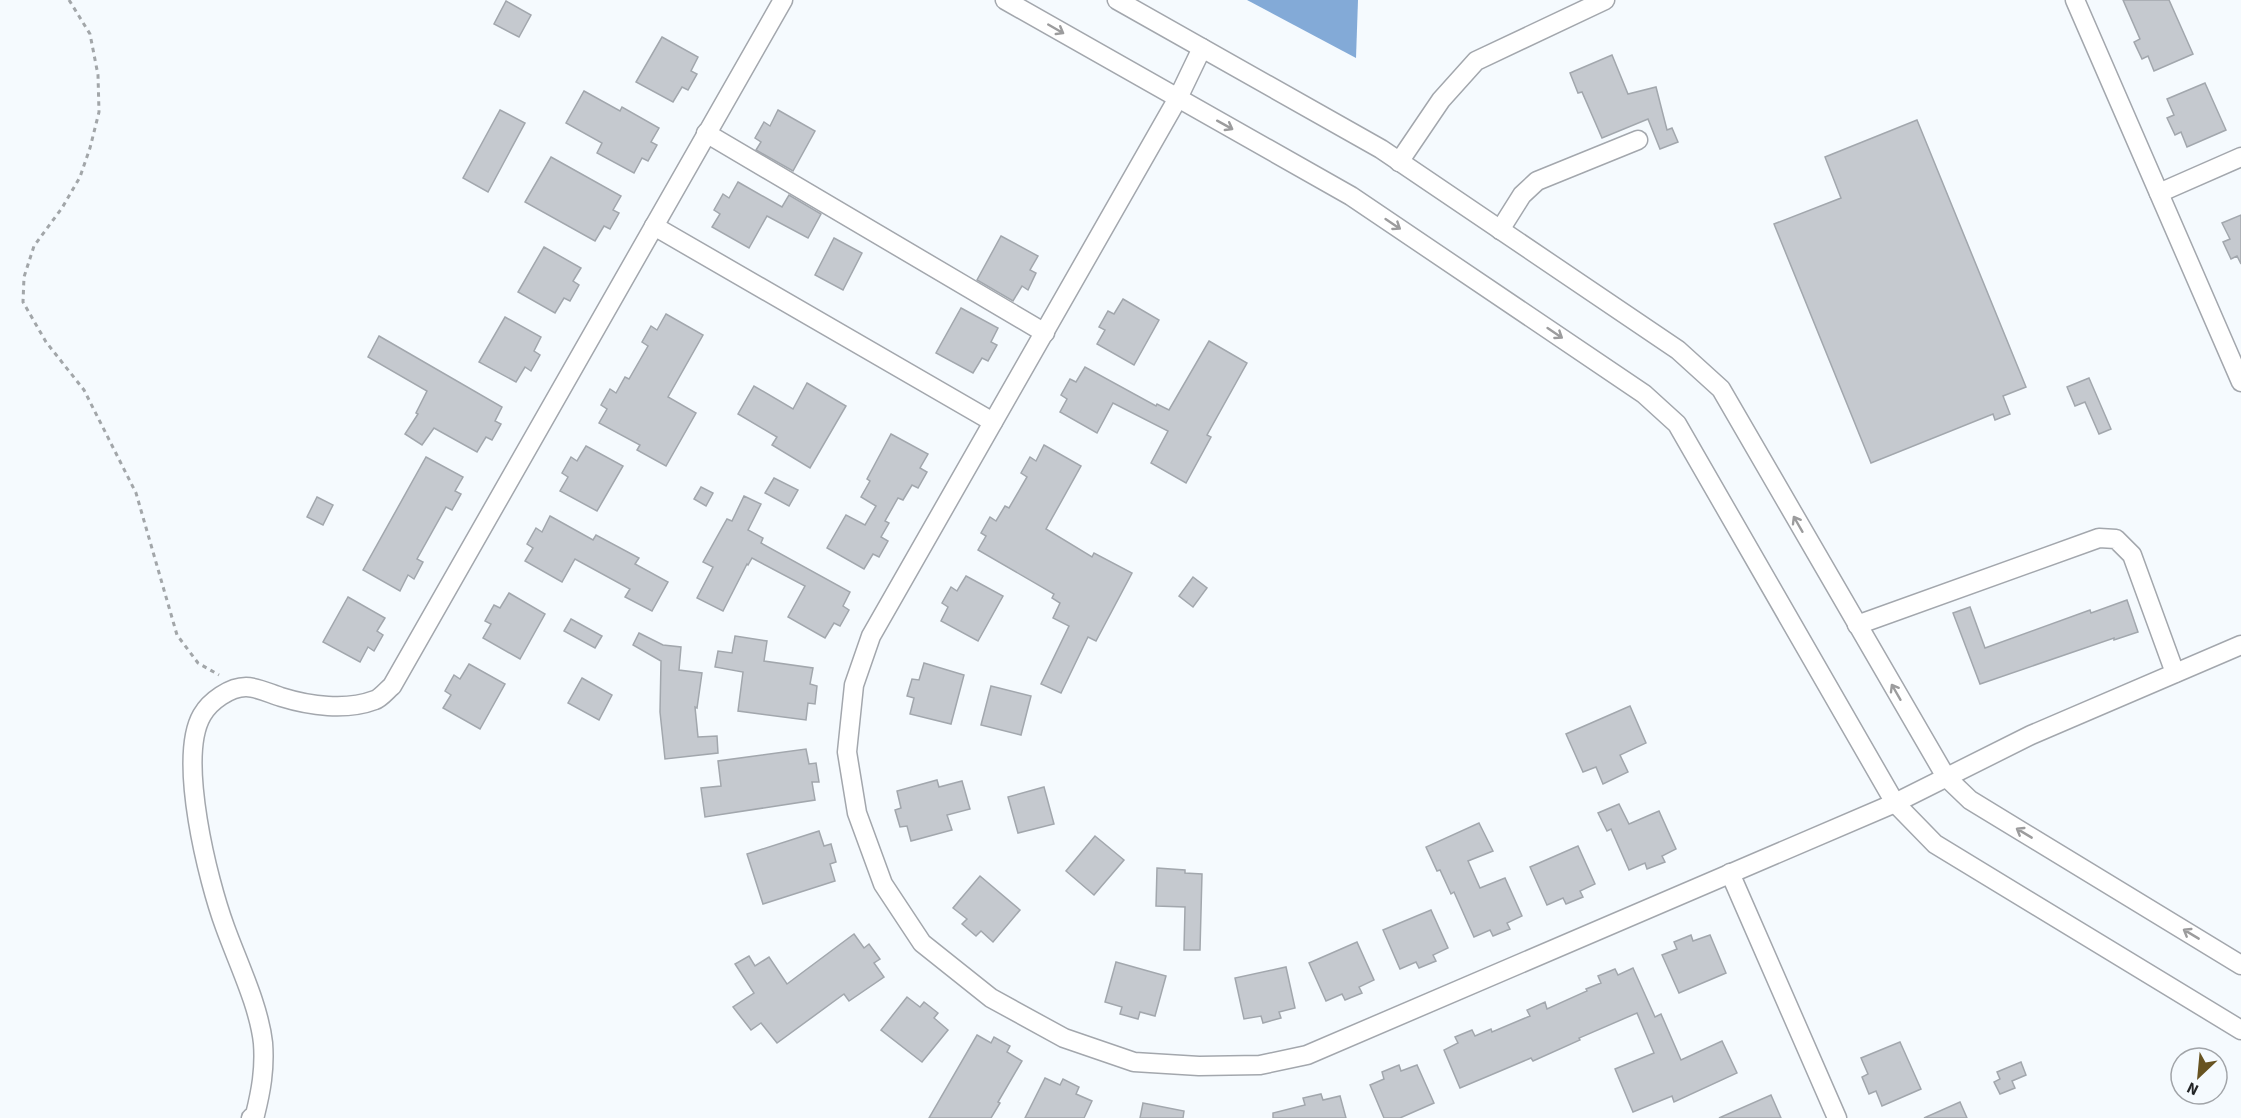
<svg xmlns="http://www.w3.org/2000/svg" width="2241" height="1118" font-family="'Source Sans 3',sans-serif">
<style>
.water{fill:#83aad7}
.building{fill:#c5c9cf;stroke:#a2a7ad;stroke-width:1.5}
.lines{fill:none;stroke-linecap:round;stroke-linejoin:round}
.minor-casing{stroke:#a3a7ad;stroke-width:21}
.path{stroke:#a2a6a9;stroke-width:3;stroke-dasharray:4.5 4.5;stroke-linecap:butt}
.minor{stroke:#fff;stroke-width:18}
.oneway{stroke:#9c9c9d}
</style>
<rect width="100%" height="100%" fill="#f5fafe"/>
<path class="water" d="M 1247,0 L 1358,0 L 1356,58 Z"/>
<g class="building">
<path d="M 2123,0 L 2169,0 L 2193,54 L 2154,71 L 2148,56 L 2142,59 L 2134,42 L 2140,39 Z"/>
<path d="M 506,1 L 531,15 L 519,37 L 494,24 Z"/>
<path d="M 662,37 L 698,57 L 691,71 L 697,74 L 688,90 L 682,87 L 673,102 L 636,82 Z"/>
<path d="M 1612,55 L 1628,94 L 1656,87 L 1667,130 L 1672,128 L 1678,142 L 1660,149 L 1648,119 L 1602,138 L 1582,92 L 1578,93 L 1570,73 Z"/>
<path d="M 2205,83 L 2226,130 L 2187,147 L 2181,132 L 2175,135 L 2167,118 L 2174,115 L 2167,99 Z"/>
<path d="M 584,91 L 620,111 L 622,107 L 659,128 L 651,142 L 657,145 L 648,161 L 642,158 L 634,173 L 597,153 L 602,143 L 566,123 Z"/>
<path d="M 500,110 L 525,123 L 488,192 L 463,178 Z"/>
<path d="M 778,110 L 815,131 L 793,171 L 756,150 L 761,142 L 755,138 L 764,122 L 770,126 Z"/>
<path d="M 1917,120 L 2026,387 L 2003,396 L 2010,414 L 1995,420 L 1993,414 L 1871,463 L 1774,224 L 1841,198 L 1825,157 Z"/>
<path d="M 551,157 L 621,196 L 613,210 L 619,213 L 610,229 L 604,226 L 595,241 L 525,202 Z"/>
<path d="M 738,182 L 782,207 L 789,195 L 821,214 L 808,238 L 767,216 L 749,248 L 712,227 L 720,214 L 714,210 L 723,194 L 729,198 Z"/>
<path d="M 2241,215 L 2241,264 L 2237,256 L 2231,259 L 2223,242 L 2230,239 L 2222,223 Z"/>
<path d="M 1001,236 L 1038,256 L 1030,270 L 1036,273 L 1028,290 L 1022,286 L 1013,301 L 977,280 Z"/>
<path d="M 834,238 L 862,253 L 843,290 L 815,275 Z"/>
<path d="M 544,247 L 581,268 L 573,281 L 579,285 L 570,301 L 564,298 L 555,313 L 518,292 Z"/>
<path d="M 1123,299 L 1159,320 L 1134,365 L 1097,344 L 1105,330 L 1099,327 L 1108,311 L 1114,314 Z"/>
<path d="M 961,308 L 998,328 L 991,342 L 997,345 L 988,361 L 982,358 L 973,373 L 936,353 Z"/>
<path d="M 666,314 L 703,335 L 668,397 L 696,413 L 666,466 L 637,450 L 640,445 L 599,423 L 607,409 L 601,405 L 610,389 L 616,393 L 625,377 L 629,379 L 648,346 L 642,342 L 651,326 L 657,330 Z"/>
<path d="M 505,317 L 541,337 L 534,351 L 540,355 L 531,371 L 525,367 L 516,382 L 479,362 Z"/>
<path d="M 379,336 L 502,407 L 495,421 L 501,424 L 492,440 L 486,437 L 477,452 L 434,428 L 422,445 L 405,434 L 418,414 L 416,413 L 427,391 L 368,357 Z"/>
<path d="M 1209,341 L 1247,363 L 1207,435 L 1211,437 L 1186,483 L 1151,463 L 1168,431 L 1113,403 L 1097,433 L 1060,412 L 1067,399 L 1061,395 L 1070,379 L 1076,382 L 1085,367 L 1156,406 L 1157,404 L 1169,410 Z"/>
<path d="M 2089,378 L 2111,429 L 2099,434 L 2085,402 L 2075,406 L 2067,387 Z"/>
<path d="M 807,383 L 846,406 L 810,468 L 772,445 L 777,437 L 738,414 L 754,386 L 793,409 Z"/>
<path d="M 891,434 L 928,454 L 920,468 L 927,472 L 918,488 L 912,485 L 903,500 L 898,498 L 885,521 L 889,523 L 881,537 L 888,541 L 879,557 L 873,554 L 864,569 L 827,548 L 846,515 L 865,525 L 876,506 L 861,497 L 870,481 L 867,479 Z"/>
<path d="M 1044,445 L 1081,466 L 1046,529 L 1092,557 L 1094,553 L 1132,573 L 1096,641 L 1088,637 L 1061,693 L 1041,684 L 1069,626 L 1053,618 L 1060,603 L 1052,598 L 1054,594 L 978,550 L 986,536 L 981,533 L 990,517 L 996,521 L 1005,506 L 1009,508 L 1027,477 L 1021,473 L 1030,457 L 1036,461 Z"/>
<path d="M 586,446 L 623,466 L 597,511 L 560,491 L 568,477 L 562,473 L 571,457 L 577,461 Z"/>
<path d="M 426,457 L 463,477 L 455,491 L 461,494 L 452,510 L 446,507 L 417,559 L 423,562 L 414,579 L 408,575 L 400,591 L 363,570 Z"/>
<path d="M 774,478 L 798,490 L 789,506 L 765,493 Z"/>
<path d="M 701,487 L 713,493 L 706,506 L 694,499 Z"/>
<path d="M 744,496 L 761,504 L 748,530 L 763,538 L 761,543 L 850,592 L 843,606 L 849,610 L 840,626 L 834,623 L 825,638 L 788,617 L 805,586 L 752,558 L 748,565 L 747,564 L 723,611 L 697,598 L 713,567 L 703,562 L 727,519 L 732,521 Z"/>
<path d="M 317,497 L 333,505 L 323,525 L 307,517 Z"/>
<path d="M 550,516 L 593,540 L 596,535 L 639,558 L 635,564 L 668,582 L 652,611 L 625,597 L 630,589 L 575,559 L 562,582 L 525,561 L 533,548 L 527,544 L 536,528 L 542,532 Z"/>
<path d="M 966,576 L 1003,596 L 978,641 L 941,621 L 948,607 L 942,603 L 951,587 L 957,591 Z"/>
<path d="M 1193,577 L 1207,588 L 1193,607 L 1179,596 Z"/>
<path d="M 509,593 L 545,614 L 520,659 L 483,638 L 491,624 L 485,621 L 494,605 L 500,608 Z"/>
<path d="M 348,597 L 385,618 L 377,631 L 383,635 L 374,651 L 368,647 L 360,662 L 323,642 Z"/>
<path d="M 2127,600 L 2138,632 L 2114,640 L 2114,638 L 1980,684 L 1953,613 L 1970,607 L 1985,648 L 2090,610 L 2091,613 Z"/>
<path d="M 571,619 L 602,636 L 595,648 L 564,631 Z"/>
<path d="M 639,633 L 663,645 L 681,647 L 679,670 L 702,673 L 697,708 L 695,707 L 698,737 L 717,736 L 718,753 L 665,759 L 660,712 L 661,661 L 633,645 Z"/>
<path d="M 735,636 L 767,641 L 764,661 L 813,668 L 810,684 L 817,686 L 815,704 L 808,703 L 806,720 L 738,711 L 743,672 L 715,667 L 718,651 L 732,653 Z"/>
<path d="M 924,663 L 964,675 L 951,724 L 910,714 L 914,698 L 907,696 L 912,679 L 919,680 Z"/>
<path d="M 469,664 L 505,684 L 480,729 L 443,708 L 451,695 L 445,691 L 454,675 L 460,679 Z"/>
<path d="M 582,678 L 612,695 L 599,720 L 568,703 Z"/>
<path d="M 991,686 L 1031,696 L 1021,735 L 981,725 Z"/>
<path d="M 1630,706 L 1646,743 L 1620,755 L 1628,772 L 1603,784 L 1596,767 L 1583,772 L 1566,734 Z"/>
<path d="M 806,749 L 809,764 L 816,763 L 819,782 L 812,782 L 815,800 L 705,817 L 701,788 L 721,786 L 718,761 Z"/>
<path d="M 937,780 L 939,787 L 962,781 L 970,809 L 947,815 L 952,830 L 911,841 L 907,826 L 900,827 L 895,810 L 901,808 L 897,791 Z"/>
<path d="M 1044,787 L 1054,824 L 1018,833 L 1008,797 Z"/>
<path d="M 1619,804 L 1629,824 L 1659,811 L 1676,849 L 1662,856 L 1665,862 L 1647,869 L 1645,863 L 1629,870 L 1611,829 L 1607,831 L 1598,813 Z"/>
<path d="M 1479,823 L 1493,851 L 1468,861 L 1480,888 L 1505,878 L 1522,916 L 1507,923 L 1510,929 L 1493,936 L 1490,930 L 1474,937 L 1454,892 L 1451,894 L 1440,870 L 1437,871 L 1426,847 Z"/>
<path d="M 819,831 L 824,846 L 831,844 L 836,862 L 830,864 L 835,881 L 763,904 L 747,854 Z"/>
<path d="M 1095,836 L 1124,860 L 1094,895 L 1066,871 Z"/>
<path d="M 1578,846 L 1595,884 L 1580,891 L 1583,897 L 1566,904 L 1563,898 L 1547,905 L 1530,867 Z"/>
<path d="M 1157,868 L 1185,870 L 1185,873 L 1202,874 L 1200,950 L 1184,950 L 1185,907 L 1156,906 Z"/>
<path d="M 980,876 L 1020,910 L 993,942 L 981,931 L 976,936 L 962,924 L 967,919 L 953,908 Z"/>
<path d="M 1431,910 L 1448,948 L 1433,955 L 1436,961 L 1419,968 L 1416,962 L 1400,969 L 1383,930 Z"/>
<path d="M 854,934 L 864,948 L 869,944 L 880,959 L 874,963 L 884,977 L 849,1001 L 844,994 L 777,1043 L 761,1023 L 751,1030 L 733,1007 L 754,993 L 735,964 L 749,956 L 755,966 L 769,957 L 787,984 Z"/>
<path d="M 1691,935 L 1693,941 L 1710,935 L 1726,973 L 1679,993 L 1662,955 L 1677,949 L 1674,942 Z"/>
<path d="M 1357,942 L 1374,980 L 1359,987 L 1362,993 L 1345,1000 L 1342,994 L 1326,1001 L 1309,963 Z"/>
<path d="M 1116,962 L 1166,976 L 1155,1016 L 1140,1012 L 1138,1019 L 1120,1014 L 1122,1007 L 1105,1002 Z"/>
<path d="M 1286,967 L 1295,1008 L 1279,1012 L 1281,1018 L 1263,1023 L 1261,1016 L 1244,1019 L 1235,978 Z"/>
<path d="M 1633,968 L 1655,1017 L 1661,1014 L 1681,1060 L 1722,1041 L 1737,1073 L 1674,1102 L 1672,1096 L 1633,1112 L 1615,1069 L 1654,1053 L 1637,1013 L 1579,1038 L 1580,1040 L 1533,1061 L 1531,1058 L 1460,1088 L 1444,1050 L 1458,1043 L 1455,1037 L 1472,1030 L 1475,1036 L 1491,1029 L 1492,1032 L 1530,1016 L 1527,1010 L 1545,1002 L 1547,1009 L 1587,991 L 1586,989 L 1601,983 L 1598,976 L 1615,969 L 1618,975 Z"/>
<path d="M 907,997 L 920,1007 L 924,1002 L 938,1013 L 934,1018 L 948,1030 L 922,1062 L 881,1030 Z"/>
<path d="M 977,1035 L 991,1043 L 994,1037 L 1010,1046 L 1007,1052 L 1022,1061 L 998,1102 L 1000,1103 L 991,1118 L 929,1118 Z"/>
<path d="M 1900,1042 L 1921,1089 L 1882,1106 L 1876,1091 L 1869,1094 L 1862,1077 L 1868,1074 L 1861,1058 Z"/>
<path d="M 2021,1062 L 2026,1075 L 2012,1081 L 2015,1088 L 2000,1094 L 1994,1082 L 2000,1079 L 1997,1072 Z"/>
<path d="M 1399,1065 L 1401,1071 L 1417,1065 L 1434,1103 L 1400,1118 L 1384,1118 L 1370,1085 L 1384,1079 L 1382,1072 Z"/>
<path d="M 1045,1078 L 1060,1085 L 1063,1079 L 1079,1087 L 1076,1094 L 1092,1101 L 1084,1118 L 1025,1118 Z"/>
<path d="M 1321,1094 L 1323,1100 L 1340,1096 L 1346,1118 L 1273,1118 L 1273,1113 L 1305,1105 L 1303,1098 Z"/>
<path d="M 1771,1095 L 1781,1118 L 1719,1118 Z"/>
<path d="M 1960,1102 L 1967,1118 L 1924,1118 Z"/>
<path d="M 1143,1103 L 1184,1111 L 1183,1118 L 1140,1118 Z"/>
</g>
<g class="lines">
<defs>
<g id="minor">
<path d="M 1005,0 L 1351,196 L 1644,394 L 1677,424 L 1895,803 L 1935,844 L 2241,1030"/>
<path d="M 1117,0 L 1381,149 L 1678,350 L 1721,389 L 1946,777 L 1970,800 L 2241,965"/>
<path d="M 2075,0 L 2241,382"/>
<path d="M 1202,48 L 1178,98 L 871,636 L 854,685 L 847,752 L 857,813 L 883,884 L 922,943 L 991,998 L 1064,1038 L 1134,1062 L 1199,1066 L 1260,1065 L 1307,1055 L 1895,803 L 2031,735 L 2241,645"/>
<path d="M 706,133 L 1045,333"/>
<path d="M 1399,162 L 1441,100 L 1476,61 L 1605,0"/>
<path d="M 2159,193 L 2241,157"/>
<path d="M 654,226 L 993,422"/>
<path d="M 1500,230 L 1522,195 L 1537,181 L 1638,140"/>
<path d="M 1857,625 L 2099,538 L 2116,539 L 2132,555 L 2175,673"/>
<path d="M 1730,873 L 1837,1118"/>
<path d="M 251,1118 L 255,1115 C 261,1091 265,1069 263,1043 C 259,1006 238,963 225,927 C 208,881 177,758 202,715 C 210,701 230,687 246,687 C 257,687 271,694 281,697 C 310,706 346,711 375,700 C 381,698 387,690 392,686 L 783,0"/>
</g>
</defs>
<use href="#minor" class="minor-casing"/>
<path class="path" d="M 69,0 L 90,34 L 98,75 L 99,112 L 90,148 L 80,177 L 62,208 L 34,246 L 24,277 L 23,302 L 46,342 L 84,390 L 136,493 L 177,635 L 198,663 L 219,675"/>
<use href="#minor" class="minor"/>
</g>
<defs><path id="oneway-shaft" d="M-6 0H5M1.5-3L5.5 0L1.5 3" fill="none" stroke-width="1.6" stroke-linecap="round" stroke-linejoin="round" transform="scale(1.5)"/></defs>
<g class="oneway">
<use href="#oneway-shaft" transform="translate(1056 29) rotate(30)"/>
<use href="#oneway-shaft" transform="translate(1225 125) rotate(29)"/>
<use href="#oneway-shaft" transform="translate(1393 224) rotate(34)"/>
<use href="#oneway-shaft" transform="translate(1555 333) rotate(34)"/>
<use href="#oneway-shaft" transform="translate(1798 524) rotate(-120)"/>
<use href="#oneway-shaft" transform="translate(1896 692) rotate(-120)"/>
<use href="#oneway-shaft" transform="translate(2024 833) rotate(-149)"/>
<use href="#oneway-shaft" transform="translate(2191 934) rotate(-149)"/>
</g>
<g transform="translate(2199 1076) rotate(206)"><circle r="28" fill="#f5fafe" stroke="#a1a4a8" stroke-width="1.5"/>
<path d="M0-4.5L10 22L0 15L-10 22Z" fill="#675321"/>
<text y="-9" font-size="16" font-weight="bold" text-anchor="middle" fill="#222426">N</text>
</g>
</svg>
